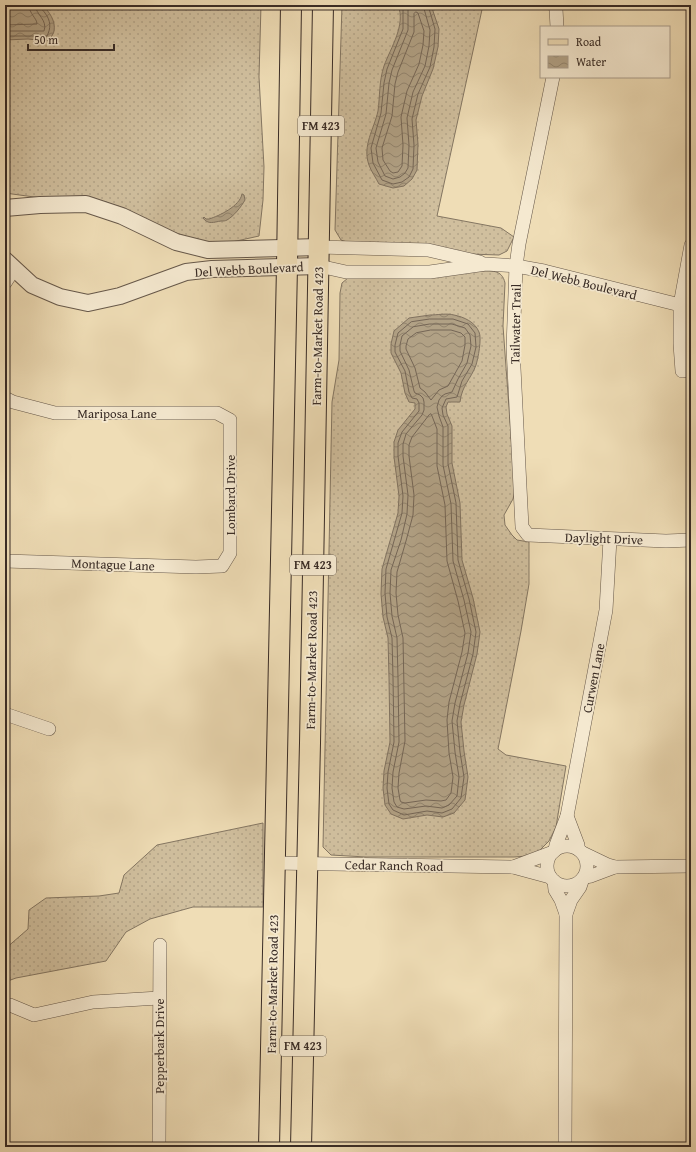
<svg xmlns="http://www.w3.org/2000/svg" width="696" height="1152" font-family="'Gentium Book Plus',serif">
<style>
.grass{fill:url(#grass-dots);stroke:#847662}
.water{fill:url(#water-waves);stroke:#81725f}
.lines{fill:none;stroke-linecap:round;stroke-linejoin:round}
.shore{stroke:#756656;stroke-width:1}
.minor-casing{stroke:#66584a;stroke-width:14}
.tertiary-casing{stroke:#66584a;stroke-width:18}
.primary-casing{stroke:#392c26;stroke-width:22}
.minor{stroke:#f5e9d0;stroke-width:13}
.tertiary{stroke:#f5e9d0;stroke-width:16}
.primary{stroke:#efddb6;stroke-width:20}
.labels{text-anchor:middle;stroke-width:3.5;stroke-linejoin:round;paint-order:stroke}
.shield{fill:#f5e9d0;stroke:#716559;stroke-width:1}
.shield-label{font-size:12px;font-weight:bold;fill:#392c26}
.street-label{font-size:13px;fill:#392c26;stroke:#f5e9d0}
</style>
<defs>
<pattern id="grass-dots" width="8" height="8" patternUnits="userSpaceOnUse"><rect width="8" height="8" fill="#d0bf9e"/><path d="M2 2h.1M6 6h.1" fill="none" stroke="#b3a488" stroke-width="1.8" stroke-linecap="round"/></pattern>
<pattern id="water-waves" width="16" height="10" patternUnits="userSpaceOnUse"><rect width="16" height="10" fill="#b1a185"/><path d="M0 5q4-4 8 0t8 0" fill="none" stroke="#91836d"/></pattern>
</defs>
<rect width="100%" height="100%" fill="#efddb6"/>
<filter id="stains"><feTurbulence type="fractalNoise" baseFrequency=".005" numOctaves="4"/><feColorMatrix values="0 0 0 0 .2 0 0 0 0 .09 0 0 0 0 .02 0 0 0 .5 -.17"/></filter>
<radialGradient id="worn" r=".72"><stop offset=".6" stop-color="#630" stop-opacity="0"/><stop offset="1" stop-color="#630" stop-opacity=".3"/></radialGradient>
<g class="grass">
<path d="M 5,5 L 261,5 L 259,77 L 264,167 L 263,200 L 259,236 L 214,246 L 124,215 L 56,200 L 5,193 Z"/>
<path d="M 342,5 L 483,5 L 437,216 L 501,228 L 514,237 L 507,251 L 499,255 L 469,254 L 350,243 L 341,240 L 335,230 Z"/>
<path d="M 480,271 C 491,271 502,269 505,283 L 503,326 L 515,490 L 513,499 L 504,515 L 505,525 L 512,535 L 517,540 L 529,542 L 529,584 L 521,631 L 498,749 L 506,755 L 566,766 L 556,827 L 549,841 L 538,852 L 527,856 L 514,857 L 366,857 L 331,855 L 323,847 L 332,402 L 339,360 L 340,293 L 342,283 L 348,278 Z"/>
<path d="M 263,823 L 263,907 L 193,907 L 150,919 L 126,932 L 106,961 L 16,978 L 5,982 L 5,949 L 28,929 L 29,910 L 46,898 L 99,896 L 119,893 L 124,875 L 157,845 Z"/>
</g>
<g class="water">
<path d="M 5,5 L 42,5 C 49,11 56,21 54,31 C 54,33 51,37 50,39 L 46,41 L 28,39 L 5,40 Z"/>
<path d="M 398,5 L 431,5 L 439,29 L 438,47 L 433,69 L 422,96 L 416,120 L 418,144 L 417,170 L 412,179 L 404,186 L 393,188 L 379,184 C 376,178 371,171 369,165 C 362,146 374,129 378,111 C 380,96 379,81 384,66 C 391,47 406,25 398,5 Z"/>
<path d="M 242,194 L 244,195 L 245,200 C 241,207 234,216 227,220 C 225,221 224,221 221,221 C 214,222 208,225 203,218 L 204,217 L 206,219 L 209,219 C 219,216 240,206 242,194 Z"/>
<path d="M 430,315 C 437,315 447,313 454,315 C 464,317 475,322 479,332 C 482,338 478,359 476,365 C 471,379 462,385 460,402 L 448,402 L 446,407 L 447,414 L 452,426 L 452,463 L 460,503 L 462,560 L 473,598 L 480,632 L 477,654 L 464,705 L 461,722 L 464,751 L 468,777 L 465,800 L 454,813 L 443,817 L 427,815 L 403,819 L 391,814 L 385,805 L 383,788 L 384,771 L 390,742 L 389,678 L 388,638 L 383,617 L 381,594 L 382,569 L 398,513 L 399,496 L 394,457 L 394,442 L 398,430 L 415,409 L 415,403 L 409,402 L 405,393 L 401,373 L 391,353 L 391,344 L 394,331 L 409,318 Z"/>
</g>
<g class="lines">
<g class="shore">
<path d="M 402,5 L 403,9 L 403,29 L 387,69 L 384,83 L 381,113 L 371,148 L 373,163 L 382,180 L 393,184 L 402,182 L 409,177 L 413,169 L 414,145 L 412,119 L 418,94 L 430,67 L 434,47 L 435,29 L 428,5"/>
<path d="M 407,5 L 408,9 L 408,30 L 392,70 L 389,83 L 386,114 L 376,148 L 378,162 L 385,176 L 393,179 L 400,177 L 405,173 L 408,168 L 409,145 L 407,118 L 413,92 L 425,66 L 429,46 L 430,30 L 423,5"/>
<path d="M 416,12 L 418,13 L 424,31 L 423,45 L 419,64 L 407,91 L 401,117 L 403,145 L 402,166 L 398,172 L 393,173 L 390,171 L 383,160 L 382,148 L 392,116 L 395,84 L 398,72 L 414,32 L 414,14 Z"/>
<path d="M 5,25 L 37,24 C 37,18 29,14 29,5"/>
<path d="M 5,31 L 44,31 C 48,20 36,15 35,5"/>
<path d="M 5,36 L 47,36 C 51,28 51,21 45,13 C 43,10 41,10 40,5"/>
<path d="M 430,319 L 453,319 L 468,324 L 475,333 L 476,347 L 472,364 L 462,381 L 457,397 L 446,399 L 442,408 L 443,415 L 448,426 L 448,464 L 456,503 L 458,560 L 469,599 L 476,632 L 473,654 L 460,704 L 457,721 L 460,752 L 464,777 L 461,798 L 452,809 L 442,813 L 427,811 L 404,815 L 393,810 L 389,804 L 387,788 L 388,772 L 394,742 L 393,678 L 392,638 L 387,617 L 385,593 L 386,569 L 402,513 L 403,496 L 398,456 L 398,443 L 402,432 L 419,411 L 419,403 L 417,399 L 412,398 L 409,392 L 405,371 L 395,352 L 395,345 L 398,333 L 411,322 Z"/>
<path d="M 430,324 L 452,324 L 465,328 L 470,335 L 471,346 L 467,363 L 458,379 L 452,392 L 445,394 L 442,396 L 439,400 L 437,407 L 439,416 L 443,427 L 443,465 L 451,504 L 453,561 L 464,600 L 471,632 L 468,653 L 455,703 L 452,721 L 455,752 L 459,777 L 457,796 L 449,805 L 442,808 L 426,806 L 404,809 L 397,807 L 394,802 L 392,788 L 393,772 L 399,742 L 398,678 L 397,638 L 392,616 L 390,593 L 391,570 L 401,540 L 407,514 L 408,495 L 403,456 L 403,444 L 406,434 L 422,415 L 424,410 L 424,402 L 423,398 L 420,395 L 415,393 L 414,391 L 409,370 L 400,351 L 400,345 L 402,336 L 413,327 Z"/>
<path d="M 431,330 L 451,330 L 461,333 L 465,337 L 465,345 L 462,361 L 448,386 L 439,390 L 431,400 L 425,392 L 420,388 L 415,368 L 406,349 L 406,346 L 408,339 L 416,333 Z"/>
<path d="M 431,414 L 432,416 L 437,429 L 437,466 L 445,505 L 447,561 L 458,601 L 465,633 L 462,652 L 449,702 L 447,720 L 449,753 L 453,777 L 451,793 L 446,800 L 441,801 L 426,800 L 405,803 L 401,802 L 400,800 L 398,788 L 399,773 L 405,741 L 403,638 L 398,615 L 396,593 L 397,572 L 406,541 L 413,515 L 414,495 L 409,456 L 409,445 L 412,437 L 429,415 Z"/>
</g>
<defs>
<g id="minor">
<path d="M 554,5 L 556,9 L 557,27"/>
<path d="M 553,77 L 519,244 L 516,266 L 513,348 L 522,527 L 528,535 L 666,541 L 691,540"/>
<path d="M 691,245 L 680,305 L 680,344 L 682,371 L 691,370"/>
<path d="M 319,247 L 428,250 L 480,262"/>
<path d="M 319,266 L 346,272 L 430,272 L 486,264 L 516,266 L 544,271 L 680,305"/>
<path d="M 5,283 L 14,269"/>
<path d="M 5,398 L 13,402 L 55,413 L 217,413 L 230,420 L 230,553 L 222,566 L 196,567 L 5,561"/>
<path d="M 5,715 L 8,715 L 49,729"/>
<path d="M 567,816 L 578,845 L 578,849"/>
<circle cx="567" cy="866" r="20"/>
<path d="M 555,850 L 556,845 L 567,816 L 606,610 L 610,539"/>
<path d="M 583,853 L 608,865 L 615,867 L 691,866"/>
<path d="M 274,863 L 513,867 L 550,877"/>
<path d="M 513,867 L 553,852"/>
<path d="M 585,877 L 591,876 L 615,867"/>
<path d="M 554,881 L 555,890 L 561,900 L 566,914"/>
<path d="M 10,1005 L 34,1015 L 93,1002 L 159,998"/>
<path d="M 159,1147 L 160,945"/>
<path d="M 565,1147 L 566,914 L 571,900 L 580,887 L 582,881"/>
</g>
<g id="tertiary">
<path d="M 5,208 L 40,205 L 86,204 L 122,216 L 176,242 L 208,250 L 319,247"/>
<path d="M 5,260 L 32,285 L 60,297 L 88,303 L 120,296 L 186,272 L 212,269 L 319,266"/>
</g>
<g id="primary">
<path d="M 269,1147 L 287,266 L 291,5"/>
<path d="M 301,1147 L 310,743 L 323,5"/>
</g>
</defs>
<use href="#minor" class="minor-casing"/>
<use href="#tertiary" class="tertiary-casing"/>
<use href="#primary" class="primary-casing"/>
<use href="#minor" class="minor"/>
<use href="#tertiary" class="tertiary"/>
<use href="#primary" class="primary"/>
</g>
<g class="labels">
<g class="shield">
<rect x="298" y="116" width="46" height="20" rx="3"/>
<rect x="290" y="555" width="46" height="20" rx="3"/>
<rect x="280" y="1036" width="46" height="20" rx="3"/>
</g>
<g class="shield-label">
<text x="321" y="130">FM 423</text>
<text x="313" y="569">FM 423</text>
<text x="303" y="1050">FM 423</text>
</g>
<g class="street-label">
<text transform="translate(249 269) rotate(-3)" y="5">Del Webb Boulevard</text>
<text transform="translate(584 282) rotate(14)" y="5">Del Webb Boulevard</text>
<text transform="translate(515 324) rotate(-89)" y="5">Tailwater Trail</text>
<text transform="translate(317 336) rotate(-89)" y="5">Farm-to-Market Road 423</text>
<text x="117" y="418">Mariposa Lane</text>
<text transform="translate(230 495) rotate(-90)" y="5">Lombard Drive</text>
<text transform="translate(604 538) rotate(2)" y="5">Daylight Drive</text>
<text transform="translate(113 564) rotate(2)" y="5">Montague Lane</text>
<text transform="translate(311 660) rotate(-89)" y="5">Farm-to-Market Road 423</text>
<text transform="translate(593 678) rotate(-79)" y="5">Curwen Lane</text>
<text transform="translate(394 865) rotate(1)" y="5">Cedar Ranch Road</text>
<text transform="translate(272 984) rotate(-89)" y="5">Farm-to-Market Road 423</text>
<text transform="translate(159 1046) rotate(-90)" y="5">Pepperbark Drive</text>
</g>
</g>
<rect width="696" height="1152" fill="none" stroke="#efddb6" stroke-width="20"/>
<rect x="6" y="6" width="684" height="1140" fill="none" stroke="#392c26" stroke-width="2"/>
<rect x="10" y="10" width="676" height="1132" fill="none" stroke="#392c26"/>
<rect x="540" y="26" width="130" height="52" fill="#f5e9d0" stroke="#aa9d8c"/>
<rect x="548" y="39" width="20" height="6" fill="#efddb6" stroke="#aa9d8c"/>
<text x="576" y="46" font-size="12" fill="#392c26">Road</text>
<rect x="548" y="56" width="20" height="12" fill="url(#water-waves)" stroke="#aa9d8c"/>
<text x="576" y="66" font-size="12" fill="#392c26">Water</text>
<path d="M28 44v6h86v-6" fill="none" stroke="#392c26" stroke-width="2"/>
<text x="34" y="44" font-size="12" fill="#392c26" stroke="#f5e9d0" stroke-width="3" paint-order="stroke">50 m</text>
<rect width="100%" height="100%" filter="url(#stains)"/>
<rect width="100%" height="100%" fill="url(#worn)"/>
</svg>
